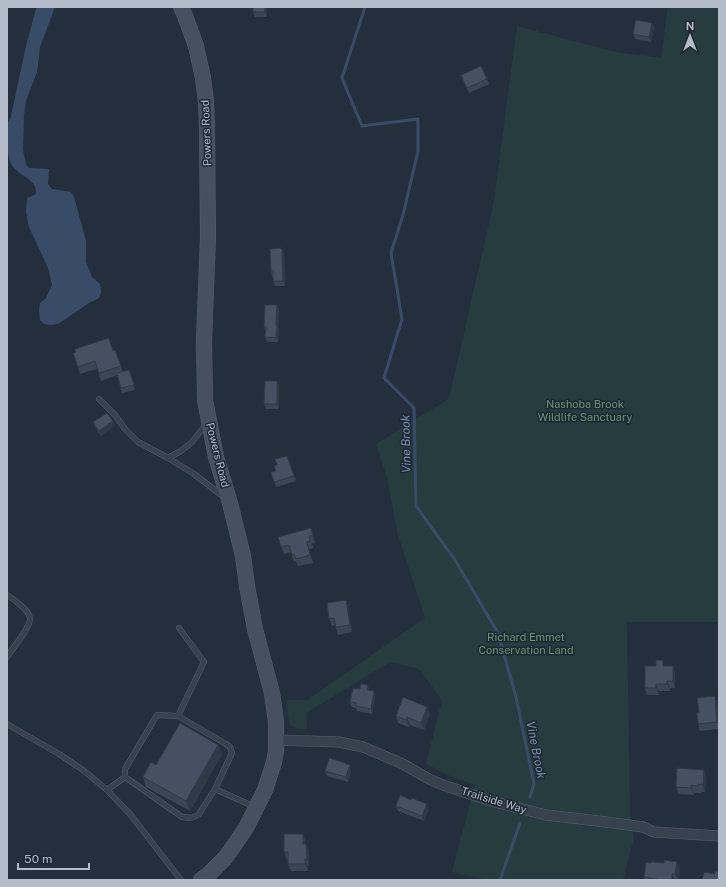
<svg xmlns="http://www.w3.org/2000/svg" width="726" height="887" font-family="'Public Sans',sans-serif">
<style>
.green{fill:#263c3f}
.water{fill:#394c67}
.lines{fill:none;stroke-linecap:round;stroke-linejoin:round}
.stream{stroke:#394c67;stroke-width:3}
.lane-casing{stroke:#565f6c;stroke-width:6}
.street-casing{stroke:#565f6c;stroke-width:11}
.secondary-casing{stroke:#565f6c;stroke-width:16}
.lane{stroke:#38414e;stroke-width:5}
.street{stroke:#38414e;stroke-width:10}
.secondary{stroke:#465061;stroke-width:15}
.wall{fill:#3b4654}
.shaded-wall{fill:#303945}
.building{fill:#455162;stroke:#303945}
.labels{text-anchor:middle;stroke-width:3;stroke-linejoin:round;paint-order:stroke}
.street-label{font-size:11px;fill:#b4bcc9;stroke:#1d2633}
.park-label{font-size:11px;fill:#6b9a76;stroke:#1d2633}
.water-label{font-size:12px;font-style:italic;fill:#7c92b1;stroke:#1d2633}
</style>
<rect width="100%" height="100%" fill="#242f3e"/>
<path class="green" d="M 668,7 L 719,7 L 719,622 L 627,622 L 630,813 L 634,837 L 623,880 L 488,880 L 452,872 L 475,785 L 452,777 L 426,764 L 442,700 L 419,669 L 390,662 L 306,713 L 307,729 C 299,729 293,729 289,722 L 286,700 L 307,700 L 425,618 L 398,535 L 387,478 L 376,444 L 424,414 L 449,399 L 494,201 L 517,26 L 615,52 L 661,58 Z"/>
<path class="water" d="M 37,7 L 55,7 L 40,47 L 37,72 L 26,101 L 24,115 L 23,150 L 26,164 L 29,168 L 49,169 L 48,184 L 52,189 L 71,192 L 74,197 L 86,241 L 86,262 L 92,277 L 100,284 L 101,292 L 99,298 L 89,303 L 58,324 L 51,325 L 44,324 L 40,320 L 39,310 L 40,303 L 46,298 L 52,285 L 48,268 L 29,227 L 26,212 L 27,198 L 36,194 C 38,179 18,176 12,165 C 7,157 5,134 7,125 C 8,122 10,119 11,116 L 26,46 L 36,9 Z"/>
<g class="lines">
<g class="stream">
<path d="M 365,7 L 342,78 L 362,126 L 418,119 L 418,151 L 403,215 L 391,253 L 402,319 L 384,378 L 414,408 L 416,506 L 455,560 L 498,633 L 516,697 L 534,784 L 530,797"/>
<path d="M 500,880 L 520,823"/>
</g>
<defs>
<g id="lane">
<path d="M 99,399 L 115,415 L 125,429 L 138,442 L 168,458"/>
<path d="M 207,423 L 192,442 L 181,451 L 168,458 L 194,474 L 224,497"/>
<path d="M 7,595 C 14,599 30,611 30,619 C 30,628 12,649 7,657"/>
<path d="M 179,628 L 204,662 L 178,716 L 226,744 L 230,747 L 232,753 L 215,789 L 255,807"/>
<path d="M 7,724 L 59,754 L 83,770 L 107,790 L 130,814 L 181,880"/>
<path d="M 125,777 L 125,769 L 157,715 L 178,716"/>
<path d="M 107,790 L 125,777 L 182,817 C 190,818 193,819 199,814 L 215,789"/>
</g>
<path id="street" d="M 276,740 L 339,742 L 363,747 L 401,763 L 429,779 L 443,785 L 491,801 L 546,815 L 598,821 L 643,827 L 654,832 L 719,836"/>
<path id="secondary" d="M 181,7 L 185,16 L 196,46 L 203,78 L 206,102 L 207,127 L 208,237 L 204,341 L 205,400 L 216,457 L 230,503 L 243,556 L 247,586 L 255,629 L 272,693 L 276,722 L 276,751 L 274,762 L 265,790 L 246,828 L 226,857 L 210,873 L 201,880"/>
</defs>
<use href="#lane" class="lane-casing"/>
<use href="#street" class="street-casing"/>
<use href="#secondary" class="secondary-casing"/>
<use href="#lane" class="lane"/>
<use href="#street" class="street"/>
<use href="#secondary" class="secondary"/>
</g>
<g class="wall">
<path d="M 253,7 L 267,7 L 267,17 L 255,17 L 253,12 Z"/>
<path d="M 652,23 L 654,28 L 651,42 L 635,39 L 633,34 Z"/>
<path d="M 461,75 L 487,79 L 489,84 L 469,93 Z"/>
<path d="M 284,253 L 285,286 L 275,286 L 271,272 Z"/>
<path d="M 279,310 L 278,327 L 279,330 L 278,342 L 267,342 L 265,337 L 266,332 L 264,327 Z"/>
<path d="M 114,351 L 118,357 L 123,372 L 129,370 L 135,390 L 122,393 L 117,375 L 101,381 L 97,369 L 80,374 L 78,367 Z"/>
<path d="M 277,381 L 279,386 L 279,409 L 266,409 L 264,404 Z"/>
<path d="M 113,421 L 115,426 L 101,436 L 95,427 L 93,422 Z"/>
<path d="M 287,456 L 296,481 L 276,487 L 271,472 L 276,471 L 277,465 Z"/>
<path d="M 313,536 L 315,543 L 312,544 L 313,548 L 309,549 L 313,563 L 298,566 L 296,561 L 294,562 L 291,552 L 284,554 L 278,537 Z"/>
<path d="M 346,600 L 348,607 L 352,632 L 338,635 L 335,625 L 332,626 L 329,619 Z"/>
<path d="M 666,666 L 673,666 L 675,674 L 675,688 L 670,688 L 670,691 L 659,691 L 659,695 L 647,695 L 645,688 Z"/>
<path d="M 369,690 L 369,691 L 374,691 L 375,696 L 372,714 L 357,711 L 356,708 L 352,707 L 350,702 Z"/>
<path d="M 717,703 L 719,719 L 719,729 L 700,731 L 698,724 Z"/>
<path d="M 430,714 L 424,730 L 410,725 L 409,727 L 398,723 L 396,716 Z"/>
<path d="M 218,745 L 222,754 L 190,811 L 146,787 L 143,777 L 156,765 Z"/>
<path d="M 346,763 L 347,764 L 350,765 L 351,770 L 348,782 L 327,776 L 325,771 Z"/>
<path d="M 706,777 L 705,792 L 701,792 L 701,793 L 694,793 L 694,795 L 678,794 L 676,787 Z"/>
<path d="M 396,806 L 429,809 L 424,821 L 398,811 Z"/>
<path d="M 303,834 L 305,841 L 305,844 L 306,844 L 309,851 L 309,866 L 308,866 L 308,871 L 291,871 L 288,864 L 288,860 L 287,860 L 284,852 Z"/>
<path d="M 680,870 L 678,880 L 645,880 L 644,877 Z"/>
</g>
<g class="shaded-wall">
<path d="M 265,7 L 267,7 L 267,17 L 265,12 Z"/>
<path d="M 652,23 L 654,28 L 651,42 L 649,37 Z"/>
<path d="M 282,248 L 284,253 L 285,286 L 283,281 Z"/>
<path d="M 277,305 L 279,310 L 278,327 L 279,330 L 278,342 L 276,338 L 276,325 Z"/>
<path d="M 277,381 L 279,386 L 279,409 L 277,404 Z"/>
<path d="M 113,421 L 115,426 L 101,436 L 99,431 Z"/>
<path d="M 307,542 L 313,563 L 310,555 Z"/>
<path d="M 346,600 L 348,607 L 352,632 L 350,625 Z"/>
<path d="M 673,666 L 675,674 L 675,688 L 673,681 Z"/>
<path d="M 667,681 L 670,688 L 670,691 L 667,684 Z"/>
<path d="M 656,684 L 659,691 L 659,695 L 656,688 Z"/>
<path d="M 368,685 L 369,690 L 368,695 L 367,690 Z"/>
<path d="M 374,691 L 375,696 L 372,714 L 371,709 Z"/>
<path d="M 715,696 L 717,703 L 719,719 L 719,726 L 717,722 Z"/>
<path d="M 427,707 L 430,714 L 424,730 L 421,723 Z"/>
<path d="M 407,717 L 410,725 L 409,727 L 406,720 Z"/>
<path d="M 218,745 L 222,754 L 190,811 L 186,801 Z"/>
<path d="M 350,765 L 351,770 L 348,782 L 346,777 Z"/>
<path d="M 704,770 L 706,777 L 705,792 L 703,785 Z"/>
<path d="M 691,785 L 694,793 L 694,795 L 691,788 Z"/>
<path d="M 427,804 L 429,809 L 424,821 L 422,816 Z"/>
<path d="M 303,834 L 305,841 L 305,851 L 303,844 Z"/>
<path d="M 306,844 L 309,851 L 309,866 L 307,859 Z"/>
<path d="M 305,859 L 308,866 L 308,871 L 305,864 Z"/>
<path d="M 677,862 L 680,870 L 678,880 L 675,874 Z"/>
<path d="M 672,874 L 675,880 L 672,880 Z"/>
</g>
<g class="building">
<rect x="253" y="7" width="12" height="5"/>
<path d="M 636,20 L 652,23 L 649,37 L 633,34 Z"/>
<path d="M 481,66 L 487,79 L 467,88 L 461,75 Z"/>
<path d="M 282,248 L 283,281 L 273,281 L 273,272 L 271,272 L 270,249 Z"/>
<path d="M 265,305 L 277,305 L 276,325 L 277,325 L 276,338 L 265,337 L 266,327 L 264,327 Z"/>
<path d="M 109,338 L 113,351 L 115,350 L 121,366 L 99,373 L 95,361 L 78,367 L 73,353 L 76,352 L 75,349 Z"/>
<path d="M 129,370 L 134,385 L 121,388 L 117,373 Z"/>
<path d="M 265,381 L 277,381 L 277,404 L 264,404 Z"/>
<path d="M 107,413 L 113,421 L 99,431 L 93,422 Z"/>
<path d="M 287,456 L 294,476 L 274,482 L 271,472 L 276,471 L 274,466 L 277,465 L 275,459 Z"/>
<path d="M 311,528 L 313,535 L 309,536 L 310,541 L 307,542 L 310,555 L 296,559 L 294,554 L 292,555 L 289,545 L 281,547 L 278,537 Z"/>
<path d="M 346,600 L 350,625 L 336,627 L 334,618 L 329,619 L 327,603 Z"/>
<path d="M 656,660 L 663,660 L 663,666 L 673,666 L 673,681 L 667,681 L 667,684 L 656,684 L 656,688 L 645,688 L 645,666 L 656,666 Z"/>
<path d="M 361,684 L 368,685 L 367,690 L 374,691 L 371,709 L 356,706 L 356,703 L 350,702 L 353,688 L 360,689 Z"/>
<path d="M 715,696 L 717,722 L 698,724 L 697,713 L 699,712 L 697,698 Z"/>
<path d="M 403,697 L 427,707 L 421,723 L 407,717 L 406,720 L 396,716 Z"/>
<path d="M 180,723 L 218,745 L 186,801 L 143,777 L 151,762 L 156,765 Z"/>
<path d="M 329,758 L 346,763 L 346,764 L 350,765 L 346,777 L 325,771 Z"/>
<path d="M 677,768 L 704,770 L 703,785 L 698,784 L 698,786 L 691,785 L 691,788 L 676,787 Z"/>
<path d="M 400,795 L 411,800 L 412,798 L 427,804 L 422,816 L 396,806 Z"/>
<path d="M 284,834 L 303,834 L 303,844 L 306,844 L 307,859 L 305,859 L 305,864 L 288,864 L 288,852 L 284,852 Z"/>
<path d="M 664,860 L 677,862 L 675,874 L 672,874 L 672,880 L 662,880 L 644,877 L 646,862 L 651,863 L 651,862 L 664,863 Z"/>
<path d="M 715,871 L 719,872 L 719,880 L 702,880 L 704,872 L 715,874 Z"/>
</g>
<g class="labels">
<g class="street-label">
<text transform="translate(206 133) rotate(-92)" y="4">Powers Road</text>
<text transform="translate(218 455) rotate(76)" y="4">Powers Road</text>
<text transform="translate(494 800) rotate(17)" y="4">Trailside Way</text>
</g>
<g class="park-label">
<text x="585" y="408">Nashoba Brook<tspan x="585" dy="13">Wildlife Sanctuary</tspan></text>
<text x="526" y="641">Richard Emmet<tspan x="526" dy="13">Conservation Land</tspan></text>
</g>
<g class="water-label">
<text transform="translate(406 444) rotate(-91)" y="4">Vine Brook</text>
<text transform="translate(536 750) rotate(79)" y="4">Vine Brook</text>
</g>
</g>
<rect width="726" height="887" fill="none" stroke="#b4bcc9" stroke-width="16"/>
<g transform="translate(690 36)" stroke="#1d2633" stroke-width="3" paint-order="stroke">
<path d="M0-3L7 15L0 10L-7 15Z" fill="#b4bcc9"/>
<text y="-6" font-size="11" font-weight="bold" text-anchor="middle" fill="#b4bcc9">N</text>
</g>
<path d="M18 863v6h71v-6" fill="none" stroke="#b4bcc9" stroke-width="2"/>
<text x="24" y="863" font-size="12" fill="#b4bcc9" stroke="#1d2633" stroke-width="3" paint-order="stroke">50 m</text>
</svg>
